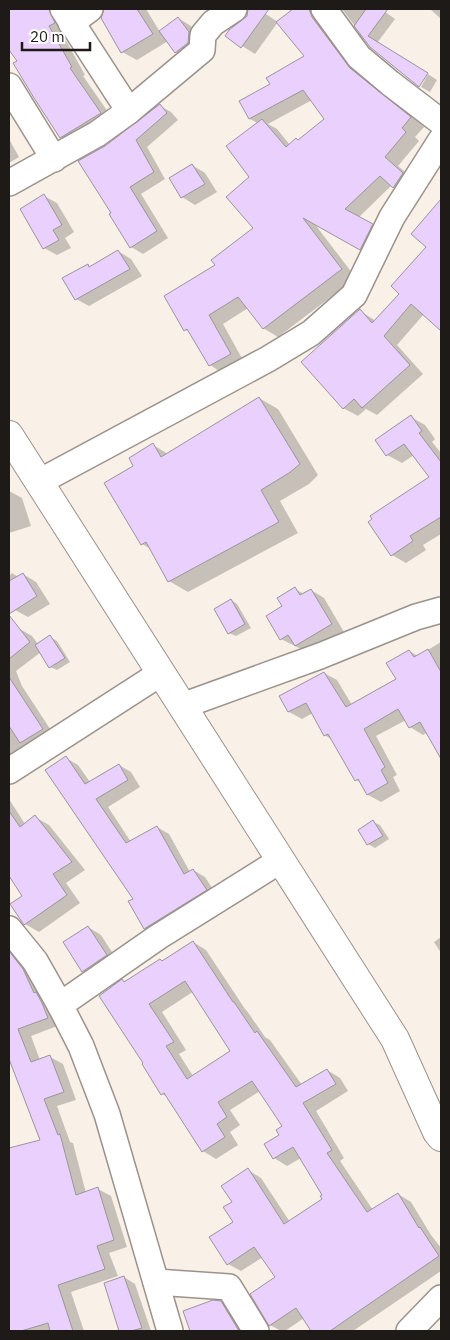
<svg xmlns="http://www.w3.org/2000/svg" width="450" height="1340" font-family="'IBM Plex Sans',sans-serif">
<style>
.shadow{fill:#0003;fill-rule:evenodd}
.building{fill:#ead0fd;stroke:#9a959e;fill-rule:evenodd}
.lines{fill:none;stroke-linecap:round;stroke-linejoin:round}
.minor-casing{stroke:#9b928c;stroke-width:28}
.tertiary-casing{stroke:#9b928c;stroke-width:30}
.minor{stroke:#fff;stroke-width:25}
.tertiary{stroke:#fff;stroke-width:28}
</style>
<rect width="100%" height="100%" fill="#f9f0e8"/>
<g class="shadow">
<path d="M 9,9 L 66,9 L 69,31 L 63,35 L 85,75 L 83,76 L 115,122 L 76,145 L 61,137 L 19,62 L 9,48 Z"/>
<path d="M 105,9 L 146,9 L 160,32 L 178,18 L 191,26 L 202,41 L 189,60 L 176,52 L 168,41 L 137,60 L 122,52 L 104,15 Z"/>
<path d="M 250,9 L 258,9 L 278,22 L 255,54 L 226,36 L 248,16 Z"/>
<path d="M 295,9 L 314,9 L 362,75 L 425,126 L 415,137 L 419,141 L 398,166 L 417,182 L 408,195 L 392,185 L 358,218 L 386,233 L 375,257 L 314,223 L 356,278 L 278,337 L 263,328 L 248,308 L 223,324 L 244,362 L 224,374 L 210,365 L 192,333 L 185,330 L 216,266 L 255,228 L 251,177 L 259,124 L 250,119 L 271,85 L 306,57 L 278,23 ZM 312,100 L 326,119 L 299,141 L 290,145 L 277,129 L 268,124 Z"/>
<path d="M 342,9 L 381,9 L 395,19 L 377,43 L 370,46 Z"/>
<path d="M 430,9 L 441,9 L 441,19 Z"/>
<path d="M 428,74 L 437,80 L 430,92 L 421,87 Z"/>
<path d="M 160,106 L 171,112 L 178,120 L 147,147 L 165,179 L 141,194 L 168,238 L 143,254 L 131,247 L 113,213 L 106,147 Z"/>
<path d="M 9,139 L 19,157 L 9,163 Z"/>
<path d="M 192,165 L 205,173 L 217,192 L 195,205 L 182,197 L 171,179 Z"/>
<path d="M 44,196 L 57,203 L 74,232 L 65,238 L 71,248 L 57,255 L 44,248 Z"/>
<path d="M 441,201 L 441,328 L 424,314 L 397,345 L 423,374 L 377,415 L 366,409 L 358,416 L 343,408 L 360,311 L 376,321 L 401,293 L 428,247 L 413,234 Z"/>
<path d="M 118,251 L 131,259 L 142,276 L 89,306 L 76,299 L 88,266 L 91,267 Z"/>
<path d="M 259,398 L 278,409 L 318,475 L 309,484 L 280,501 L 298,533 L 188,592 L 169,581 L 151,549 L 142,544 L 135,466 L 153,445 L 168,454 Z"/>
<path d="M 411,417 L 425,425 L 435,439 L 432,442 L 441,453 L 441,534 L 423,545 L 426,550 L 406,563 L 392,555 L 431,477 L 414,455 L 402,463 L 387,455 Z"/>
<path d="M 9,491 L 22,498 L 31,526 L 9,533 Z"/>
<path d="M 12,573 L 18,577 L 23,574 L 36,582 L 50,604 L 28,617 L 15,610 L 9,599 L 9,576 Z"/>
<path d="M 295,589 L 304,594 L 311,590 L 324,598 L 344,632 L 309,653 L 281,639 L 283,607 Z"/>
<path d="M 231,600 L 237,604 L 251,628 L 236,636 L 229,633 Z"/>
<path d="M 18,628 L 32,636 L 38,644 L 50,637 L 57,641 L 70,662 L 57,670 L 50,667 L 41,652 L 16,671 L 22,686 L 56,738 L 9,777 L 9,636 Z"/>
<path d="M 441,642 L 441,749 L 435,746 L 428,732 L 423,735 L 410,727 L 406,720 L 376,736 L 397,775 L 393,777 L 400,791 L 381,802 L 368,795 L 362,783 L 356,780 L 332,740 L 325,735 L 313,713 L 302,719 L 289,712 L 281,697 L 324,673 L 337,680 L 352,705 L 397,679 L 409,651 L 418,656 Z"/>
<path d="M 66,758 L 78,765 L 90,782 L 119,765 L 131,772 L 140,787 L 108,807 L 131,842 L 157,827 L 169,834 L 190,872 L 193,870 L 205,877 L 218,897 L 158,935 L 145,928 L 135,899 Z"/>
<path d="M 9,799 L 25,824 L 35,817 L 49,825 L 85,870 L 66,883 L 80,903 L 39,932 L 25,924 L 24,896 L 9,874 Z"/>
<path d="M 373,822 L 380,825 L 389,839 L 375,848 L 368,844 Z"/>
<path d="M 88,927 L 101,935 L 119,963 L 96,979 L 83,971 Z"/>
<path d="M 441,937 L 441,953 L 434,942 Z"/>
<path d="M 193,942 L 206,950 L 245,1009 L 247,1011 L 265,1037 L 270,1040 L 302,1085 L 327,1070 L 340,1078 L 348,1091 L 316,1111 L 344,1158 L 340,1161 L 373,1210 L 398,1194 L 411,1202 L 431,1235 L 441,1248 L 441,1271 L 353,1331 L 313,1331 L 304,1318 L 285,1331 L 281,1331 L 270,1325 L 276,1278 L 263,1257 L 241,1271 L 228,1264 L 235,1222 L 234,1202 L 248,1170 L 261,1178 L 290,1222 L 324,1199 L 323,1196 L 301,1158 L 287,1166 L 274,1158 L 283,1127 L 260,1091 L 230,1110 L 240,1125 L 230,1132 L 238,1145 L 216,1159 L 203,1151 L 168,1097 L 162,1094 L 122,981 L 125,982 L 163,962 ZM 194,991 L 232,1051 L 193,1076 L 179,1054 L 186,1050 L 162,1012 Z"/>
<path d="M 9,952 L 21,959 L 60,1025 L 31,1036 L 40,1060 L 50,1057 L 63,1064 L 76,1100 L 57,1106 L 70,1142 L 73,1143 L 86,1193 L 98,1189 L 111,1196 L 127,1247 L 109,1253 L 118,1276 L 71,1292 L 84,1331 L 9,1331 L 9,1154 L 41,1141 L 9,1054 Z"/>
<path d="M 124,1277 L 135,1284 L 151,1331 L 121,1331 L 106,1284 Z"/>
<path d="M 220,1302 L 239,1313 L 251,1331 L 191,1331 L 184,1312 Z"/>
</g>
<g class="building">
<path d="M 9,9 L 49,9 L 55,23 L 49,26 L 72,67 L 70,68 L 101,113 L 60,138 L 34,98 L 13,63 L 17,61 L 9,50 Z"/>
<path d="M 104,9 L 137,9 L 153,34 L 121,53 L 101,18 Z"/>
<path d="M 248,9 L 269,9 L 241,48 L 225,36 L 229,30 L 247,16 Z"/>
<path d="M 293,9 L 309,9 L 312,17 L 350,68 L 411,117 L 402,128 L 406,132 L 385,157 L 403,173 L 393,188 L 380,176 L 345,209 L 373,224 L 360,250 L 303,218 L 342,269 L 263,329 L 238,297 L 209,315 L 231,354 L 209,366 L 187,329 L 184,331 L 164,296 L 215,265 L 211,260 L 253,228 L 226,197 L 249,177 L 226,146 L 262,119 L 286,147 L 296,138 L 298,140 L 324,119 L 303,90 L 249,119 L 239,101 L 270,84 L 266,78 L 304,56 L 276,22 Z"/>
<path d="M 366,9 L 388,9 L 368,36 L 428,73 L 419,87 L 370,47 L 354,26 Z"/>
<path d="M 178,17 L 189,32 L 188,43 L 175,53 L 159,31 Z"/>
<path d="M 160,104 L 167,113 L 136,140 L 154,172 L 130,187 L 157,231 L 130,248 L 109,214 L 111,213 L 78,161 L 105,146 Z"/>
<path d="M 192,164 L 205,184 L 181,198 L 169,178 Z"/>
<path d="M 44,194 L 62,225 L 53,230 L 59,240 L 43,249 L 20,209 Z"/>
<path d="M 441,199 L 441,331 L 411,304 L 384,336 L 410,365 L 362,408 L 354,399 L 343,409 L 301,362 L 360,309 L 372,323 L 399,294 L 391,286 L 426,247 L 411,234 Z"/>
<path d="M 118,250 L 130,269 L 75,300 L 62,278 L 88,264 L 89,267 Z"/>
<path d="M 259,397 L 300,464 L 289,473 L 261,490 L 279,522 L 168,582 L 146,542 L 141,545 L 104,483 L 133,466 L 129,458 L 153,443 L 161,457 Z"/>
<path d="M 411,415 L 422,431 L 419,433 L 441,462 L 441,517 L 410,536 L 413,541 L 391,556 L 368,522 L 372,519 L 370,516 L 429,477 L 404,444 L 386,456 L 375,440 Z"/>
<path d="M 23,573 L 37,596 L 9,614 L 9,581 Z"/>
<path d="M 295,587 L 300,595 L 311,589 L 332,624 L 295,646 L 288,635 L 280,640 L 266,616 L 282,606 L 277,598 Z"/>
<path d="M 231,599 L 245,624 L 228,634 L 214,609 Z"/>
<path d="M 9,615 L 30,642 L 9,659 Z"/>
<path d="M 50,635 L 65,658 L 49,668 L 35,645 Z"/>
<path d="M 428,649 L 441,672 L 441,759 L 420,722 L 409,728 L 398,709 L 364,729 L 385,767 L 381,770 L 388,783 L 367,795 L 358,779 L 355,781 L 328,734 L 324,736 L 306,703 L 288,712 L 279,696 L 324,672 L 346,707 L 396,679 L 386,663 L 409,650 L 414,657 Z"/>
<path d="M 9,677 L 43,729 L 20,743 L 9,726 Z"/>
<path d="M 66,756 L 85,784 L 119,764 L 128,780 L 96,799 L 126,843 L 157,826 L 184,874 L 193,869 L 207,890 L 144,929 L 128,901 L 133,899 L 45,770 Z"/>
<path d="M 9,811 L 20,827 L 35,815 L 72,862 L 53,874 L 67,895 L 24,925 L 10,904 L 22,896 L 9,876 Z"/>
<path d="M 373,820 L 383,836 L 367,845 L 358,830 Z"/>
<path d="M 88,926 L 107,955 L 82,972 L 63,942 Z"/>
<path d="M 193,941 L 233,1002 L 234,1002 L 255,1033 L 257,1031 L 296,1087 L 327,1069 L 336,1084 L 303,1103 L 332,1150 L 327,1153 L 367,1212 L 398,1193 L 419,1228 L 420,1227 L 439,1256 L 330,1331 L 311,1331 L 296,1308 L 269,1326 L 250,1294 L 275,1277 L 254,1247 L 227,1265 L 209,1237 L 233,1222 L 223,1207 L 232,1202 L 221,1186 L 248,1168 L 284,1224 L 322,1199 L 320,1196 L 322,1195 L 293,1147 L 273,1159 L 264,1144 L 279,1135 L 276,1130 L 282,1126 L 252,1081 L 218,1102 L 227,1117 L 217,1124 L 225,1137 L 202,1152 L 164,1093 L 161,1095 L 142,1064 L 143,1063 L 99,996 L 122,979 L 124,982 L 160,959 L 162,961 ZM 185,981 L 230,1051 L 187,1079 L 166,1046 L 174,1042 L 149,1004 Z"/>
<path d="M 9,951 L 23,969 L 34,993 L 36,992 L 42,1003 L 48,1018 L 18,1029 L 31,1062 L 50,1055 L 64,1092 L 44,1099 L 58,1135 L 60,1134 L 76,1195 L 98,1187 L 114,1240 L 97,1246 L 105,1269 L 58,1285 L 73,1331 L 50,1331 L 48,1323 L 21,1331 L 9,1331 L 9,1148 L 40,1140 L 9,1059 Z"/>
<path d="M 124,1276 L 142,1328 L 131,1331 L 119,1331 L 104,1283 Z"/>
<path d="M 213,1300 L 221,1301 L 239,1331 L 190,1331 L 183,1311 Z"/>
</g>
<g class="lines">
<defs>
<g id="minor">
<path d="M 63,9 L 129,111"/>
<path d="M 324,9 L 359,57 L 390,83 L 441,122"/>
<path d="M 71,23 L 90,9"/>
<path d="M 9,86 L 54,159"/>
<path d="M 9,183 L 97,134 L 129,111 L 202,50 L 203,35 L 213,23 L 234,9"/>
<path d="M 39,482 L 268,359 L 311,333 L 354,295 L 392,217 L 441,140"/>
<path d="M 182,706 L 320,656 L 416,617 L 441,610"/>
<path d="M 9,771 L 161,673"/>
<path d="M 9,929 L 35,961 L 60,1005 L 81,1046 L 107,1114 L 170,1331"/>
<path d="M 60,1005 L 158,937 L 281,860"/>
<path d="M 156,1282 L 229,1287 L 256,1331"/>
<path d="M 409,1331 L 441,1298"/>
</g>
<path id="tertiary" d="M 9,435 L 395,1039 L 437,1132 L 441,1137"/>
</defs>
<use href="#minor" class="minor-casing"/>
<use href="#tertiary" class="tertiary-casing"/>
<use href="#minor" class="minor"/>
<use href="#tertiary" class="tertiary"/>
</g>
<rect width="450" height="1340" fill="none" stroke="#1d1a17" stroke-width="20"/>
<path d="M22 42v8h68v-8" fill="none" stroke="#1d1a17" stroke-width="2.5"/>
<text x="30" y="42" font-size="15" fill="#1d1a17" stroke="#ffffff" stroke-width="4" paint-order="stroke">20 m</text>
</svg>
